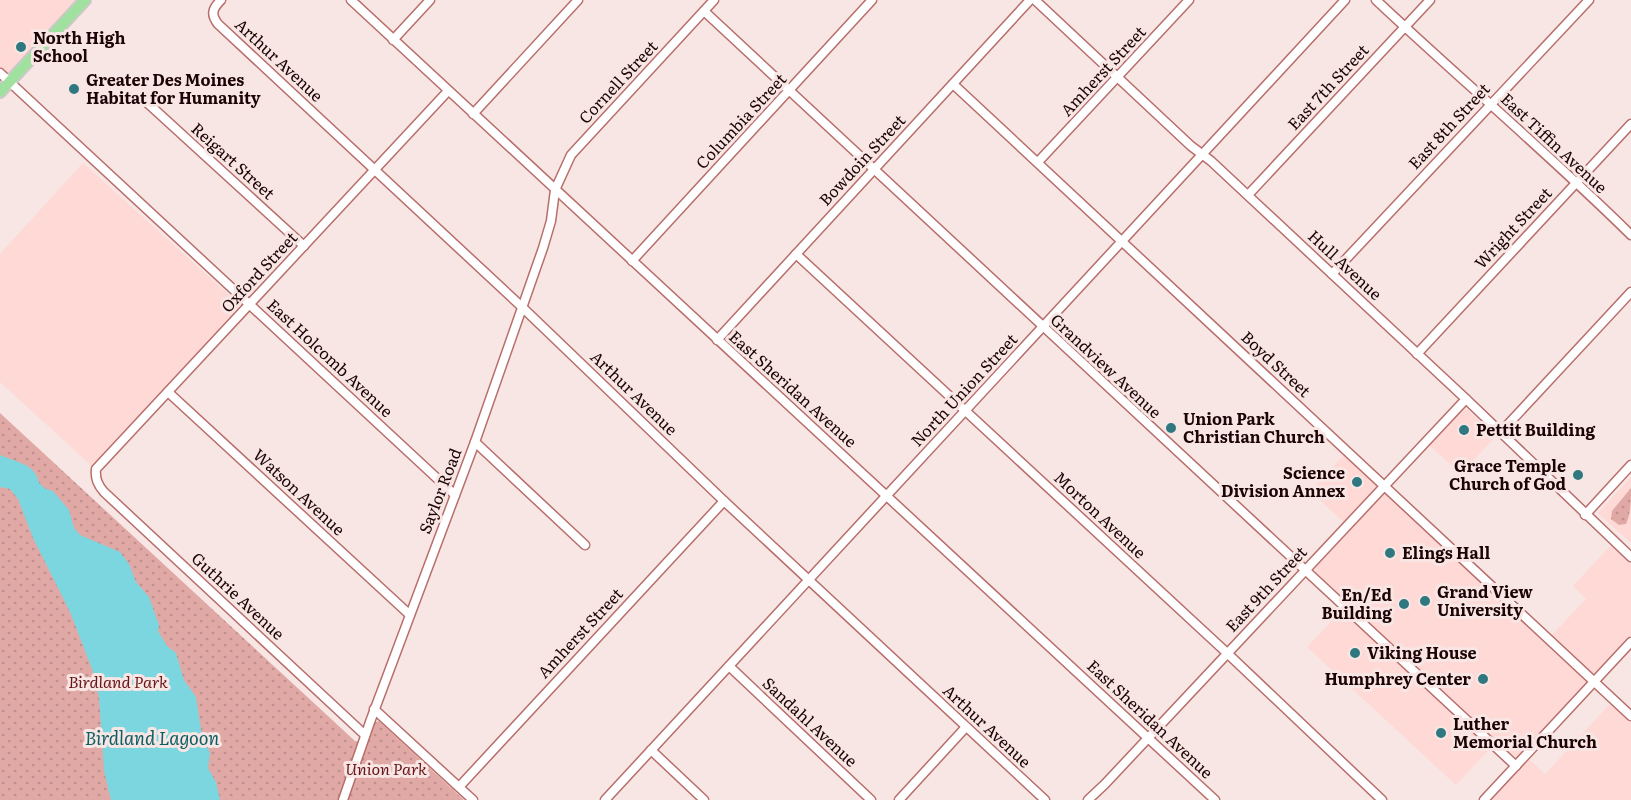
<svg xmlns="http://www.w3.org/2000/svg" width="1631" height="800" font-family="Literata,serif">
<style>
.built{fill:#fed9d6}
.green{fill:url(#green-dots)}
.water{fill:#7bd6df}
.lines{fill:none;stroke-linecap:round;stroke-linejoin:round}
.minor-casing{stroke:#b86e6b;stroke-width:11}
.major-casing{stroke:#cdc8c8;stroke-width:14}
.minor{stroke:#fff;stroke-width:8}
.major{stroke:#a1e1a0;stroke-width:10}
.poi-dot{fill:#2f787f;stroke:#f7e6e4;stroke-width:2}
.labels{text-anchor:middle;stroke-width:6;stroke-linejoin:round;paint-order:stroke}
.poi-label{font-size:16px;font-weight:bold;fill:#1c0304;stroke:#f7e6e4;text-anchor:start}
.street-label{font-size:16px;fill:#1c0304;stroke:#f7e6e4}
.park-label{font-size:16px;font-style:italic;fill:#691519;stroke:#f7e6e4}
.water-label{font-size:18px;font-style:italic;fill:#0d5d63;stroke:#f7e6e4}
</style>
<defs>
<pattern id="green-dots" width="8" height="8" patternUnits="userSpaceOnUse" patternTransform="scale(1.5)"><rect width="8" height="8" fill="#e1a9a5"/><path d="M2 2h.1M6 6h.1" fill="none" stroke="#c0908c" stroke-width="1.8" stroke-linecap="round"/></pattern>
</defs>
<rect width="100%" height="100%" fill="#f7e6e4"/>
<g class="built">
<path d="M 0,0 L 85,0 L 10,82 L 0,73 Z"/>
<path d="M 83,163 L 240,305 L 93,467 L 0,382 L 0,254 Z"/>
<path d="M 1461,404 L 1496,436 L 1461,474 L 1429,445 L 1386,491 L 1546,641 L 1586,599 L 1573,586 L 1612,544 L 1631,562 L 1631,635 L 1521,752 L 1545,774 L 1612,702 L 1631,720 L 1631,800 L 1488,800 L 1521,764 L 1497,741 L 1456,785 L 1307,647 L 1349,603 L 1316,572 L 1314,568 L 1350,528 L 1310,491 L 1346,453 L 1381,487 Z"/>
<path d="M 1631,477 L 1631,543 L 1598,513 Z"/>
</g>
<g class="green">
<path d="M 0,413 L 355,741 L 362,743 L 373,723 L 379,721 L 464,800 L 0,800 Z"/>
<path d="M 1631,488 C 1631,500 1631,513 1626,524 L 1619,525 L 1611,519 L 1612,511 Z"/>
</g>
<path class="water" d="M 0,455 C 16,462 36,464 39,483 L 46,489 L 53,491 L 69,510 L 74,528 L 80,535 L 120,552 L 129,564 L 136,582 L 149,597 L 159,625 L 158,631 L 167,646 L 176,653 L 184,680 L 196,697 L 202,736 L 210,753 L 208,768 L 216,782 L 220,800 L 111,800 L 104,771 L 99,697 L 92,669 L 70,612 L 33,538 L 18,499 L 10,489 L 0,487 Z"/>
<g class="lines">
<defs>
<g id="minor">
<path d="M 221,0 C 213,8 210,14 218,24 L 522,307 L 724,501 L 1045,800"/>
<path d="M 351,0 L 1215,800"/>
<path d="M 1035,0 L 1191,146 L 1211,161 L 1466,399 L 1631,557"/>
<path d="M 1376,0 C 1460,79 1549,154 1631,235"/>
<path d="M 704,11 L 1516,766"/>
<path d="M 393,40 L 430,0"/>
<path d="M 0,73 L 455,495"/>
<path d="M 953,84 L 1631,716"/>
<path d="M 142,98 L 304,246"/>
<path d="M 473,114 L 578,0"/>
<path d="M 1038,162 L 1189,0"/>
<path d="M 1248,195 L 1430,0"/>
<path d="M 796,254 L 1227,653 L 1382,800"/>
<path d="M 632,261 L 872,0"/>
<path d="M 1332,274 L 1589,0"/>
<path d="M 717,340 L 1030,0"/>
<path d="M 1417,354 L 1631,124"/>
<path d="M 168,392 L 410,615"/>
<path d="M 1500,433 L 1631,292"/>
<path d="M 475,442 L 585,545"/>
<path d="M 1585,515 L 1631,465"/>
<path d="M 729,666 L 871,800"/>
<path d="M 374,709 L 473,800"/>
<path d="M 365,735 L 104,492 C 98,485 95,479 96,469 L 448,91"/>
<path d="M 651,750 L 704,800"/>
<path d="M 459,787 L 724,501"/>
<path d="M 343,800 L 370,722 L 475,442 L 543,248 L 551,221 L 555,190 L 571,155 L 714,0"/>
<path d="M 605,800 L 1345,0"/>
<path d="M 899,800 L 966,727"/>
<path d="M 1088,800 L 1105,784 L 1466,399"/>
<path d="M 1484,800 L 1631,642"/>
</g>
<path id="major" d="M 0,92 L 85,0"/>
</defs>
<use href="#minor" class="minor-casing"/>
<use href="#major" class="major-casing"/>
<use href="#minor" class="minor"/>
<use href="#major" class="major"/>
</g>
<g class="poi-dot">
<circle cx="21" cy="47" r="6"/>
<circle cx="74" cy="89" r="6"/>
<circle cx="1171" cy="428" r="6"/>
<circle cx="1464" cy="430" r="6"/>
<circle cx="1578" cy="475" r="6"/>
<circle cx="1357" cy="482" r="6"/>
<circle cx="1390" cy="553" r="6"/>
<circle cx="1425" cy="601" r="6"/>
<circle cx="1404" cy="604" r="6"/>
<circle cx="1355" cy="653" r="6"/>
<circle cx="1483" cy="679" r="6"/>
<circle cx="1441" cy="733" r="6"/>
</g>
<g class="labels">
<g class="poi-label">
<text x="33" y="44">North High<tspan x="33" dy="18">School</tspan></text>
<text x="86" y="86">Greater Des Moines<tspan x="86" dy="18">Habitat for Humanity</tspan></text>
<text x="1183" y="425">Union Park<tspan x="1183" dy="18">Christian Church</tspan></text>
<text x="1476" y="436">Pettit Building</text>
<text x="1566" y="472" text-anchor="end">Grace Temple<tspan x="1566" dy="18">Church of God</tspan></text>
<text x="1345" y="479" text-anchor="end">Science<tspan x="1345" dy="18">Division Annex</tspan></text>
<text x="1402" y="559">Elings Hall</text>
<text x="1437" y="598">Grand View<tspan x="1437" dy="18">University</tspan></text>
<text x="1392" y="601" text-anchor="end">En/Ed<tspan x="1392" dy="18">Building</tspan></text>
<text x="1367" y="659">Viking House</text>
<text x="1471" y="685" text-anchor="end">Humphrey Center</text>
<text x="1453" y="730">Luther<tspan x="1453" dy="18">Memorial Church</tspan></text>
</g>
<g class="street-label">
<text transform="translate(279 60) rotate(43)" y="6">Arthur Avenue</text>
<text transform="translate(1103 71) rotate(-47)" y="6">Amherst Street</text>
<text transform="translate(618 82) rotate(-47)" y="6">Cornell Street</text>
<text transform="translate(1328 87) rotate(-47)" y="6">East 7th Street</text>
<text transform="translate(741 121) rotate(-47)" y="6">Columbia Street</text>
<text transform="translate(1449 126) rotate(-47)" y="6">East 8th Street</text>
<text transform="translate(1554 143) rotate(43)" y="6">East Tiffin Avenue</text>
<text transform="translate(862 160) rotate(-47)" y="6">Bowdoin Street</text>
<text transform="translate(233 161) rotate(42)" y="6">Reigart Street</text>
<text transform="translate(1513 228) rotate(-47)" y="6">Wright Street</text>
<text transform="translate(1345 265) rotate(43)" y="6">Hull Avenue</text>
<text transform="translate(259 272) rotate(-47)" y="6">Oxford Street</text>
<text transform="translate(330 358) rotate(43)" y="6">East Holcomb Avenue</text>
<text transform="translate(1276 364) rotate(43)" y="6">Boyd Street</text>
<text transform="translate(1106 366) rotate(43)" y="6">Grandview Avenue</text>
<text transform="translate(793 389) rotate(42)" y="6">East Sheridan Avenue</text>
<text transform="translate(964 390) rotate(-47)" y="6">North Union Street</text>
<text transform="translate(634 393) rotate(44)" y="6">Arthur Avenue</text>
<text transform="translate(440 491) rotate(-69)" y="6">Saylor Road</text>
<text transform="translate(299 492) rotate(43)" y="6">Watson Avenue</text>
<text transform="translate(1100 515) rotate(43)" y="6">Morton Avenue</text>
<text transform="translate(1266 589) rotate(-47)" y="6">East 9th Street</text>
<text transform="translate(238 596) rotate(43)" y="6">Guthrie Avenue</text>
<text transform="translate(580 633) rotate(-47)" y="6">Amherst Street</text>
<text transform="translate(1150 719) rotate(43)" y="6">East Sheridan Avenue</text>
<text transform="translate(810 722) rotate(43)" y="6">Sandahl Avenue</text>
<text transform="translate(987 726) rotate(43)" y="6">Arthur Avenue</text>
</g>
<g class="park-label">
<text x="118" y="688">Birdland Park</text>
<text x="386" y="775">Union Park</text>
</g>
<g class="water-label">
<text x="152" y="745">Birdland Lagoon</text>
</g>
</g>
</svg>
